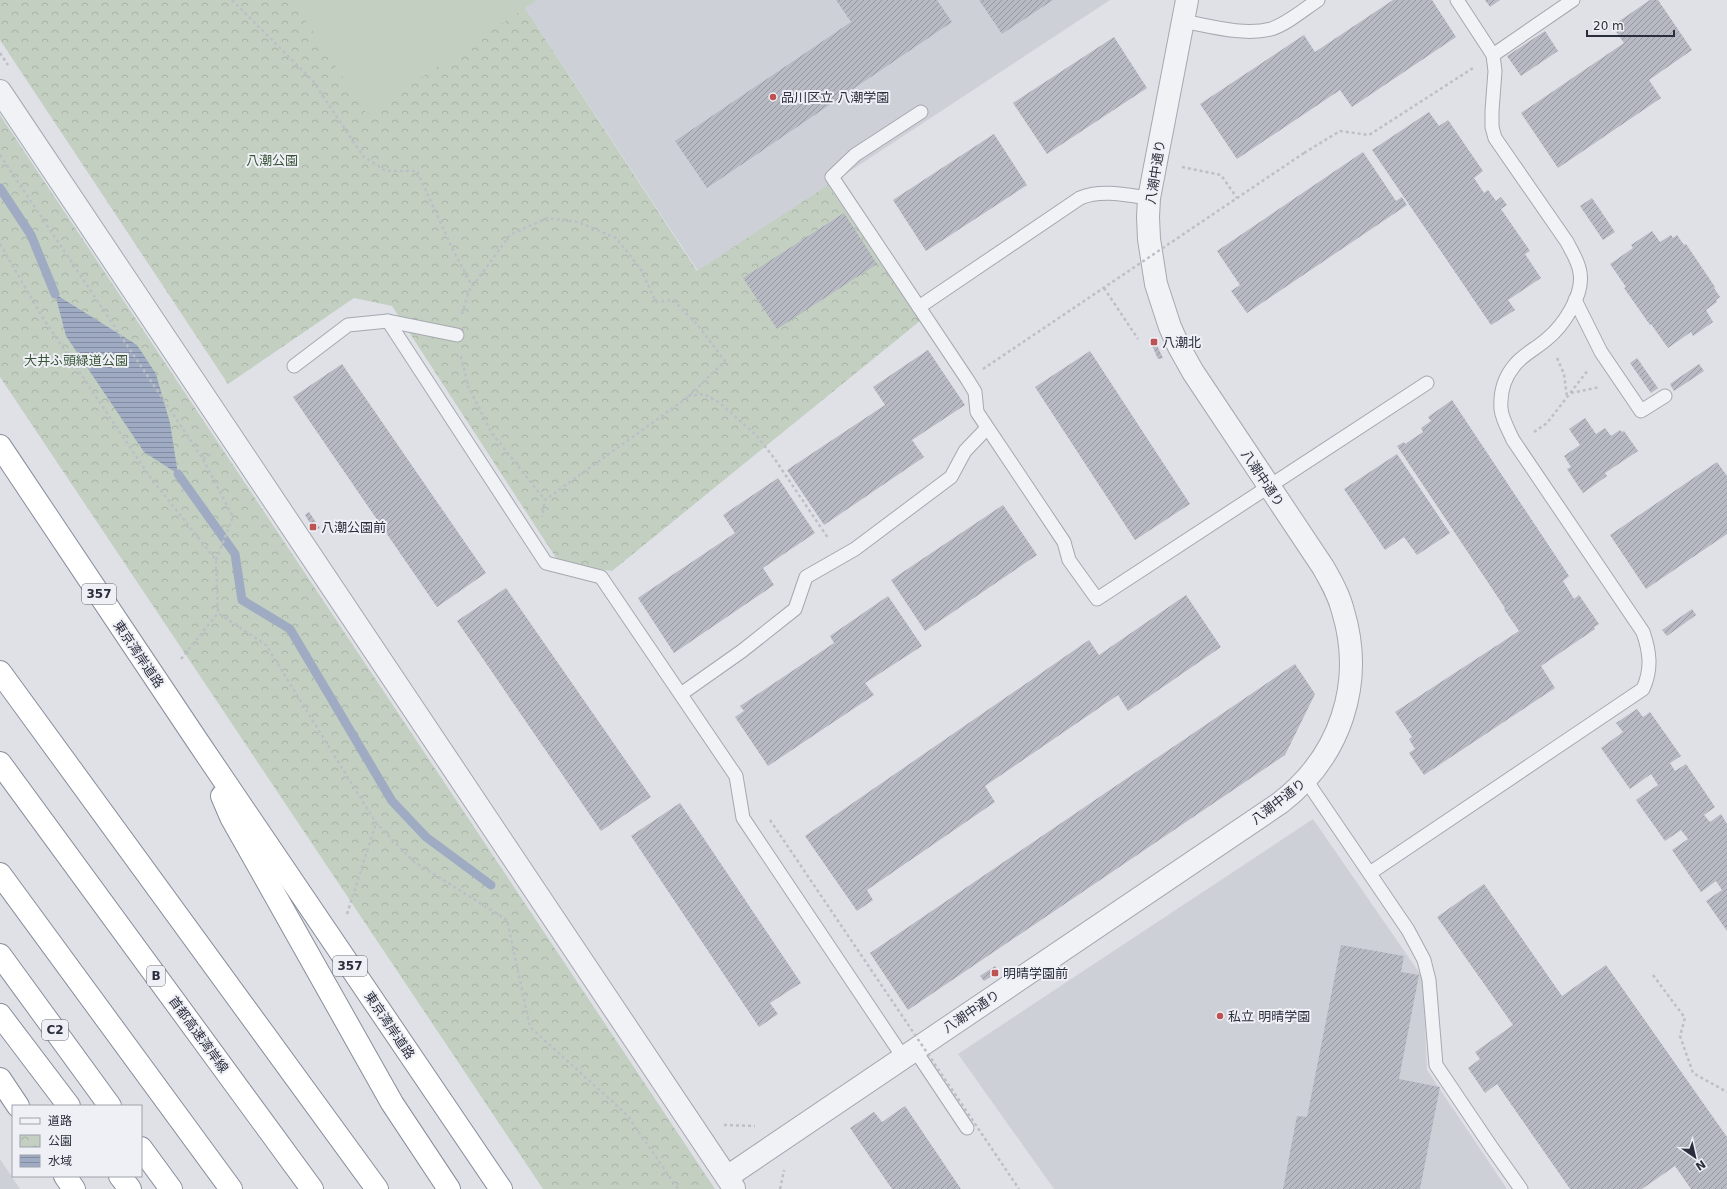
<svg xmlns="http://www.w3.org/2000/svg" width="1727" height="1189" font-family="'DejaVu Sans','Noto Sans JP',sans-serif">
<style>
.built{fill:#ced0d8}
.park{fill:url(#park-crowns)}
.pitch{fill:#c3d0c1}
.water{fill:url(#water-rules)}
.lines{fill:none;stroke-linecap:round;stroke-linejoin:round}
.stream{stroke:#9eabc3;stroke-width:9}
.building{fill:url(#building-hatch)}
.service-casing{stroke:#a5a8b0;stroke-width:15}
.tertiary-casing{stroke:#a5a8b0;stroke-width:24}
.trunk-casing{stroke:#888d9c;stroke-width:24}
.motorway-casing{stroke:#888d9c;stroke-width:24}
.path{stroke:#bdbfc6;stroke-width:2.5;stroke-dasharray:3 3;stroke-linecap:butt}
.service{stroke:#f1f2f6;stroke-width:13}
.tertiary{stroke:#f1f2f6;stroke-width:22}
.trunk{stroke:#fff;stroke-width:22}
.motorway{stroke:#fff;stroke-width:22}
.path-bridge{stroke:#bdbfc6;stroke-width:2.5;stroke-dasharray:3 3;stroke-linecap:butt}
.poi-dot{fill:#be5152;stroke:#eef0f5;stroke-width:1.5}
.labels{text-anchor:middle;stroke-width:4;stroke-linejoin:round;paint-order:stroke}
.shield{fill:#eef0f5;stroke:#656874;stroke-width:1}
.shield-label{font-size:12px;font-weight:bold;fill:#2a2e3c}
.poi-label{font-size:13px;fill:#2a2e3c;stroke:#eef0f5;text-anchor:start}
.park-label{font-size:13px;fill:#3a5639;stroke:#eef0f5}
.street-label{font-size:13px;fill:#2a2e3c;stroke:#eef0f5}
</style>
<defs>
<pattern id="park-crowns" width="20" height="18" patternUnits="userSpaceOnUse"><rect width="20" height="18" fill="#c3d0c1"/><path d="M2 6a3 3 0 1 1 6 0M12 15a3 3 0 1 1 6 0" fill="none" stroke="#a8b3a7"/></pattern>
<pattern id="water-rules" width="6" height="5" patternUnits="userSpaceOnUse"><rect width="6" height="5" fill="#9eabc3"/><path d="M0 2.5h6" fill="none" stroke="#818ca0"/></pattern>
<pattern id="building-hatch" width="6" height="6" patternUnits="userSpaceOnUse"><rect width="6" height="6" fill="#b7bac3"/><path d="M-1 1l2-2M0 6l6-6M5 7l2-2" fill="none" stroke="#9598a0"/></pattern>
</defs>
<rect width="100%" height="100%" fill="#dfe1e7"/>
<g class="built">
<path d="M 537,0 L 1110,0 L 698,271 L 525,8 Z"/>
<path d="M 1313,819 L 1423,978 L 1427,1070 L 1507,1189 L 1054,1189 L 958,1054 Z"/>
<path d="M 0,1159 L 20,1189 L 0,1189 Z"/>
</g>
<g class="park">
<path d="M 0,0 L 537,0 L 525,8 L 697,271 L 828,185 L 920,321 L 612,571 L 560,564 L 392,306 L 354,298 L 228,384 L 0,40 Z"/>
<path d="M 0,115 L 715,1189 L 543,1189 L 0,377 Z"/>
</g>
<path class="pitch" d="M 292,0 L 537,0 L 367,114 Z"/>
<path class="water" d="M 55,294 L 137,345 L 156,374 L 170,423 L 178,474 L 144,452 L 66,336 Z"/>
<g class="lines">
<g class="stream">
<path d="M 0,188 L 31,235 L 55,294"/>
<path d="M 178,474 L 235,554 L 242,600 L 290,629 L 392,801 L 426,837 L 491,885"/>
</g>
</g>
<g class="building">
<path d="M 836,0 L 937,0 L 952,22 L 707,188 L 675,141 L 851,22 Z"/>
<path d="M 979,0 L 1053,0 L 1002,34 Z"/>
<path d="M 1393,0 L 1432,0 L 1456,37 L 1352,107 L 1340,90 L 1237,159 L 1200,104 L 1304,35 L 1315,52 Z"/>
<path d="M 1485,0 L 1500,0 L 1490,7 Z"/>
<path d="M 1650,0 L 1658,0 L 1692,50 L 1649,80 L 1661,98 L 1558,168 L 1521,113 L 1624,43 L 1612,26 Z"/>
<path d="M 1545,31 L 1558,51 L 1521,76 L 1507,56 Z"/>
<path d="M 1114,37 L 1147,88 L 1047,154 L 1013,103 Z"/>
<path d="M 1429,112 L 1439,126 L 1448,120 L 1483,171 L 1474,178 L 1484,193 L 1488,190 L 1496,201 L 1501,197 L 1507,205 L 1501,209 L 1530,251 L 1525,254 L 1541,278 L 1508,300 L 1515,310 L 1491,325 L 1372,150 Z"/>
<path d="M 994,134 L 1027,185 L 926,251 L 893,200 Z"/>
<path d="M 1363,152 L 1396,201 L 1402,197 L 1407,205 L 1247,313 L 1231,291 L 1240,285 L 1217,251 Z"/>
<path d="M 1592,198 L 1615,232 L 1603,240 L 1580,206 Z"/>
<path d="M 844,213 L 877,264 L 777,329 L 743,278 Z"/>
<path d="M 1652,231 L 1660,242 L 1671,235 L 1673,238 L 1677,235 L 1684,245 L 1686,244 L 1715,287 L 1714,288 L 1720,297 L 1716,300 L 1717,302 L 1706,310 L 1713,322 L 1693,336 L 1691,332 L 1668,348 L 1651,324 L 1650,325 L 1624,288 L 1626,287 L 1610,264 L 1633,248 L 1631,245 Z"/>
<path d="M 1154,339 L 1163,358 L 1158,359 L 1150,341 Z"/>
<path d="M 928,350 L 965,405 L 912,440 L 924,457 L 824,525 L 787,470 L 885,405 L 873,387 Z"/>
<path d="M 1090,351 L 1190,504 L 1135,540 L 1035,387 Z"/>
<path d="M 1637,358 L 1658,388 L 1651,393 L 1630,363 Z"/>
<path d="M 342,364 L 486,573 L 437,607 L 293,397 Z"/>
<path d="M 1699,364 L 1704,371 L 1674,391 L 1670,384 Z"/>
<path d="M 1452,400 L 1569,576 L 1563,581 L 1574,599 L 1579,595 L 1599,624 L 1594,627 L 1595,629 L 1541,666 L 1555,688 L 1424,775 L 1409,753 L 1415,749 L 1409,739 L 1412,737 L 1395,712 L 1519,631 L 1504,609 L 1505,608 L 1397,446 L 1404,442 L 1405,444 L 1423,432 L 1421,428 L 1431,421 L 1428,417 Z"/>
<path d="M 1585,418 L 1596,434 L 1605,428 L 1611,436 L 1620,430 L 1622,432 L 1624,431 L 1638,451 L 1605,473 L 1607,476 L 1583,493 L 1567,469 L 1571,467 L 1564,456 L 1580,445 L 1569,429 Z"/>
<path d="M 1397,454 L 1450,533 L 1417,555 L 1404,537 L 1385,550 L 1344,489 Z"/>
<path d="M 1717,462 L 1727,476 L 1727,534 L 1646,589 L 1610,535 Z"/>
<path d="M 778,478 L 815,533 L 763,568 L 774,585 L 674,653 L 638,598 L 735,533 L 723,515 Z"/>
<path d="M 1003,505 L 1037,555 L 925,631 L 891,580 Z"/>
<path d="M 309,512 L 320,528 L 315,531 L 305,515 Z"/>
<path d="M 506,588 L 651,797 L 601,831 L 457,621 Z"/>
<path d="M 1186,595 L 1221,647 L 1128,711 L 1118,695 L 985,786 L 995,802 L 867,890 L 873,900 L 857,911 L 805,836 L 1089,640 L 1099,655 Z"/>
<path d="M 888,596 L 922,646 L 865,683 L 874,695 L 768,766 L 735,717 L 744,711 L 740,706 L 834,643 L 830,636 Z"/>
<path d="M 1692,609 L 1696,615 L 1667,636 L 1662,630 Z"/>
<path d="M 1295,664 L 1315,694 L 1285,755 L 908,1010 L 870,953 Z"/>
<path d="M 1637,709 L 1643,717 L 1650,712 L 1681,756 L 1670,763 L 1675,771 L 1686,764 L 1715,807 L 1704,815 L 1710,822 L 1721,814 L 1727,824 L 1727,931 L 1706,901 L 1722,890 L 1716,881 L 1701,892 L 1672,850 L 1688,839 L 1681,830 L 1665,841 L 1636,800 L 1658,785 L 1651,774 L 1630,789 L 1601,748 L 1623,732 L 1616,723 Z"/>
<path d="M 680,803 L 801,983 L 770,1003 L 778,1014 L 759,1027 L 631,836 Z"/>
<path d="M 1484,884 L 1562,996 L 1606,965 L 1727,1137 L 1727,1189 L 1691,1189 L 1675,1166 L 1642,1189 L 1570,1189 L 1497,1084 L 1485,1093 L 1468,1068 L 1480,1059 L 1475,1052 L 1513,1025 L 1437,917 Z"/>
<path d="M 1341,945 L 1404,956 L 1401,972 L 1419,975 L 1399,1079 L 1440,1087 L 1420,1189 L 1283,1189 L 1297,1116 L 1307,1117 Z"/>
<path d="M 995,966 L 999,972 L 984,981 L 980,976 Z"/>
<path d="M 905,1106 L 961,1189 L 892,1189 L 850,1128 L 874,1112 L 882,1122 Z"/>
</g>
<g class="lines">
<defs>
<g id="service">
<path d="M 1182,21 C 1210,26 1243,36 1271,29 C 1287,24 1303,10 1318,0"/>
<path d="M 1493,55 L 1573,0"/>
<path d="M 921,112 L 855,155 L 832,177 L 967,379 L 975,392 L 977,412 L 1064,542 L 1069,560 L 1097,599 L 1427,383"/>
<path d="M 1575,300 L 1601,352 L 1641,411 L 1665,396"/>
<path d="M 919,307 L 1080,198 C 1101,189 1127,195 1149,198"/>
<path d="M 388,321 L 457,335"/>
<path d="M 294,366 L 348,325 L 388,321 L 546,563 L 601,577 L 736,776 L 743,818 L 903,1057"/>
<path d="M 681,694 L 742,651 L 795,609 L 806,577 L 855,549 L 951,477 L 965,451 L 987,428"/>
<path d="M 1306,780 L 1408,930 L 1424,960 L 1429,980 L 1436,1065 L 1492,1148 L 1521,1189"/>
<path d="M 1370,873 L 1643,689 C 1652,669 1650,652 1643,632 L 1513,440 C 1509,431 1502,419 1501,409 C 1500,394 1504,378 1514,366 C 1522,355 1537,348 1547,339 C 1563,326 1584,295 1580,273 C 1579,262 1572,252 1567,242 L 1495,138 L 1492,127 L 1492,111 L 1495,71 L 1493,55 L 1457,0"/>
<path d="M 915,1050 L 967,1128"/>
</g>
<g id="tertiary">
<path d="M 0,91 L 734,1188"/>
<path d="M 727,1177 L 1280,803 C 1340,757 1365,684 1343,611 C 1339,595 1331,581 1323,567 L 1193,372 L 1179,347 L 1170,327 L 1156,284 L 1149,239 L 1148,217 L 1149,198 L 1187,0"/>
</g>
<g id="trunk">
<path d="M 0,446 L 198,742 L 501,1189"/>
<path d="M 222,796 L 231,817 L 392,1103 L 449,1189"/>
<path d="M 0,1079 L 18,1106"/>
<path d="M 65,1176 L 74,1189"/>
</g>
<g id="motorway">
<path d="M 0,672 L 377,1189"/>
<path d="M 0,763 L 312,1189"/>
<path d="M 0,874 L 231,1189"/>
<path d="M 0,955 L 110,1106"/>
<path d="M 0,1015 L 69,1106"/>
<path d="M 141,1148 L 171,1189"/>
<path d="M 120,1176 L 130,1189"/>
</g>
</defs>
<use href="#service" class="service-casing"/>
<use href="#tertiary" class="tertiary-casing"/>
<use href="#trunk" class="trunk-casing"/>
<use href="#motorway" class="motorway-casing"/>
<g class="path">
<path d="M 232,0 L 313,81 L 363,156 L 386,171 L 417,171 L 452,248 L 472,286"/>
<path d="M 0,53 L 8,65"/>
<path d="M 1304,153 L 1340,131 L 1369,135 L 1473,68"/>
<path d="M 0,155 L 203,459 L 233,517 L 216,560"/>
<path d="M 1182,167 L 1221,175 L 1237,198"/>
<path d="M 0,244 L 43,318 L 150,477 L 216,560 L 218,613 L 266,645 L 376,823 L 413,861 L 507,920 L 530,1027 L 627,1115 L 678,1189"/>
<path d="M 1104,288 L 1138,339"/>
<path d="M 462,314 L 469,291 L 510,235 L 547,218 L 578,222 L 616,238 L 640,268 L 656,302 L 673,300 L 696,323 L 725,361 L 688,397 L 545,500 L 542,517"/>
<path d="M 461,356 L 468,386 L 491,432 L 545,500"/>
<path d="M 1557,358 L 1564,374 L 1567,397"/>
<path d="M 1571,393 L 1600,387"/>
<path d="M 688,396 L 704,394 L 720,403 L 757,436 L 774,458 L 828,538"/>
<path d="M 1534,432 L 1547,423 L 1588,370"/>
<path d="M 203,459 L 211,454"/>
<path d="M 181,659 L 218,613"/>
<path d="M 347,914 L 376,823"/>
<path d="M 1653,975 L 1685,1018 L 1680,1036 L 1693,1073 L 1727,1092"/>
<path d="M 724,1125 L 755,1126"/>
<path d="M 780,1189 L 784,1170"/>
</g>
<use href="#service" class="service"/>
<use href="#tertiary" class="tertiary"/>
<use href="#trunk" class="trunk"/>
<use href="#motorway" class="motorway"/>
<g class="path-bridge">
<path d="M 983,369 L 1304,153"/>
<path d="M 770,820 L 1019,1189"/>
</g>
</g>
<g class="poi-dot">
<circle cx="773" cy="97" r="4"/>
<rect x="1150" y="338" width="8" height="8" rx="2"/>
<rect x="309" y="523" width="8" height="8" rx="2"/>
<rect x="991" y="969" width="8" height="8" rx="2"/>
<circle cx="1220" cy="1016" r="4"/>
</g>
<g class="labels">
<g class="shield">
<rect x="82" y="584" width="34" height="20" rx="3"/>
<rect x="333" y="956" width="34" height="20" rx="3"/>
<rect x="147" y="966" width="18" height="20" rx="3"/>
<rect x="42" y="1020" width="26" height="20" rx="3"/>
</g>
<g class="shield-label">
<text x="99" y="598">357</text>
<text x="350" y="970">357</text>
<text x="156" y="980">B</text>
<text x="55" y="1034">C2</text>
</g>
<g class="poi-label">
<text x="781" y="102">品川区立 八潮学園</text>
<text x="1162" y="347">八潮北</text>
<text x="321" y="532">八潮公園前</text>
<text x="1003" y="978">明晴学園前</text>
<text x="1228" y="1021">私立 明晴学園</text>
</g>
<g class="park-label">
<text x="272" y="165">八潮公園</text>
<text x="76" y="365">大井ふ頭緑道公園</text>
</g>
<g class="street-label">
<text transform="translate(1155 172) rotate(-81)" y="5">八潮中通り</text>
<text transform="translate(1263 478) rotate(56)" y="5">八潮中通り</text>
<text transform="translate(139 654) rotate(56)" y="5">東京湾岸道路</text>
<text transform="translate(1278 801) rotate(-38)" y="5">八潮中通り</text>
<text transform="translate(971 1011) rotate(-34)" y="5">八潮中通り</text>
<text transform="translate(390 1025) rotate(56)" y="5">東京湾岸道路</text>
<text transform="translate(199 1034) rotate(54)" y="5">首都高速湾岸線</text>
</g>
</g>
<rect x="12" y="1105" width="130" height="72" fill="#eef0f5" stroke="#a0a2ab"/>
<rect x="20" y="1118" width="20" height="6" fill="#f1f2f6" stroke="#a0a2ab"/>
<text x="48" y="1125" font-size="12" fill="#2a2e3c">道路</text>
<rect x="20" y="1135" width="20" height="12" fill="url(#park-crowns)" stroke="#a0a2ab"/>
<text x="48" y="1145" font-size="12" fill="#2a2e3c">公園</text>
<rect x="20" y="1155" width="20" height="12" fill="url(#water-rules)" stroke="#a0a2ab"/>
<text x="48" y="1165" font-size="12" fill="#2a2e3c">水域</text>
<g transform="translate(1695 1157) rotate(146)" stroke="#eef0f5" stroke-width="3" paint-order="stroke">
<path d="M0-3L7 15L0 10L-7 15Z" fill="#2a2e3c"/>
<text y="-6" font-size="11" font-weight="bold" text-anchor="middle" fill="#2a2e3c">N</text>
</g>
<path d="M1587 30v6h87v-6" fill="none" stroke="#2a2e3c" stroke-width="2"/>
<text x="1593" y="30" font-size="12" fill="#2a2e3c" stroke="#eef0f5" stroke-width="3" paint-order="stroke">20 m</text>
</svg>
